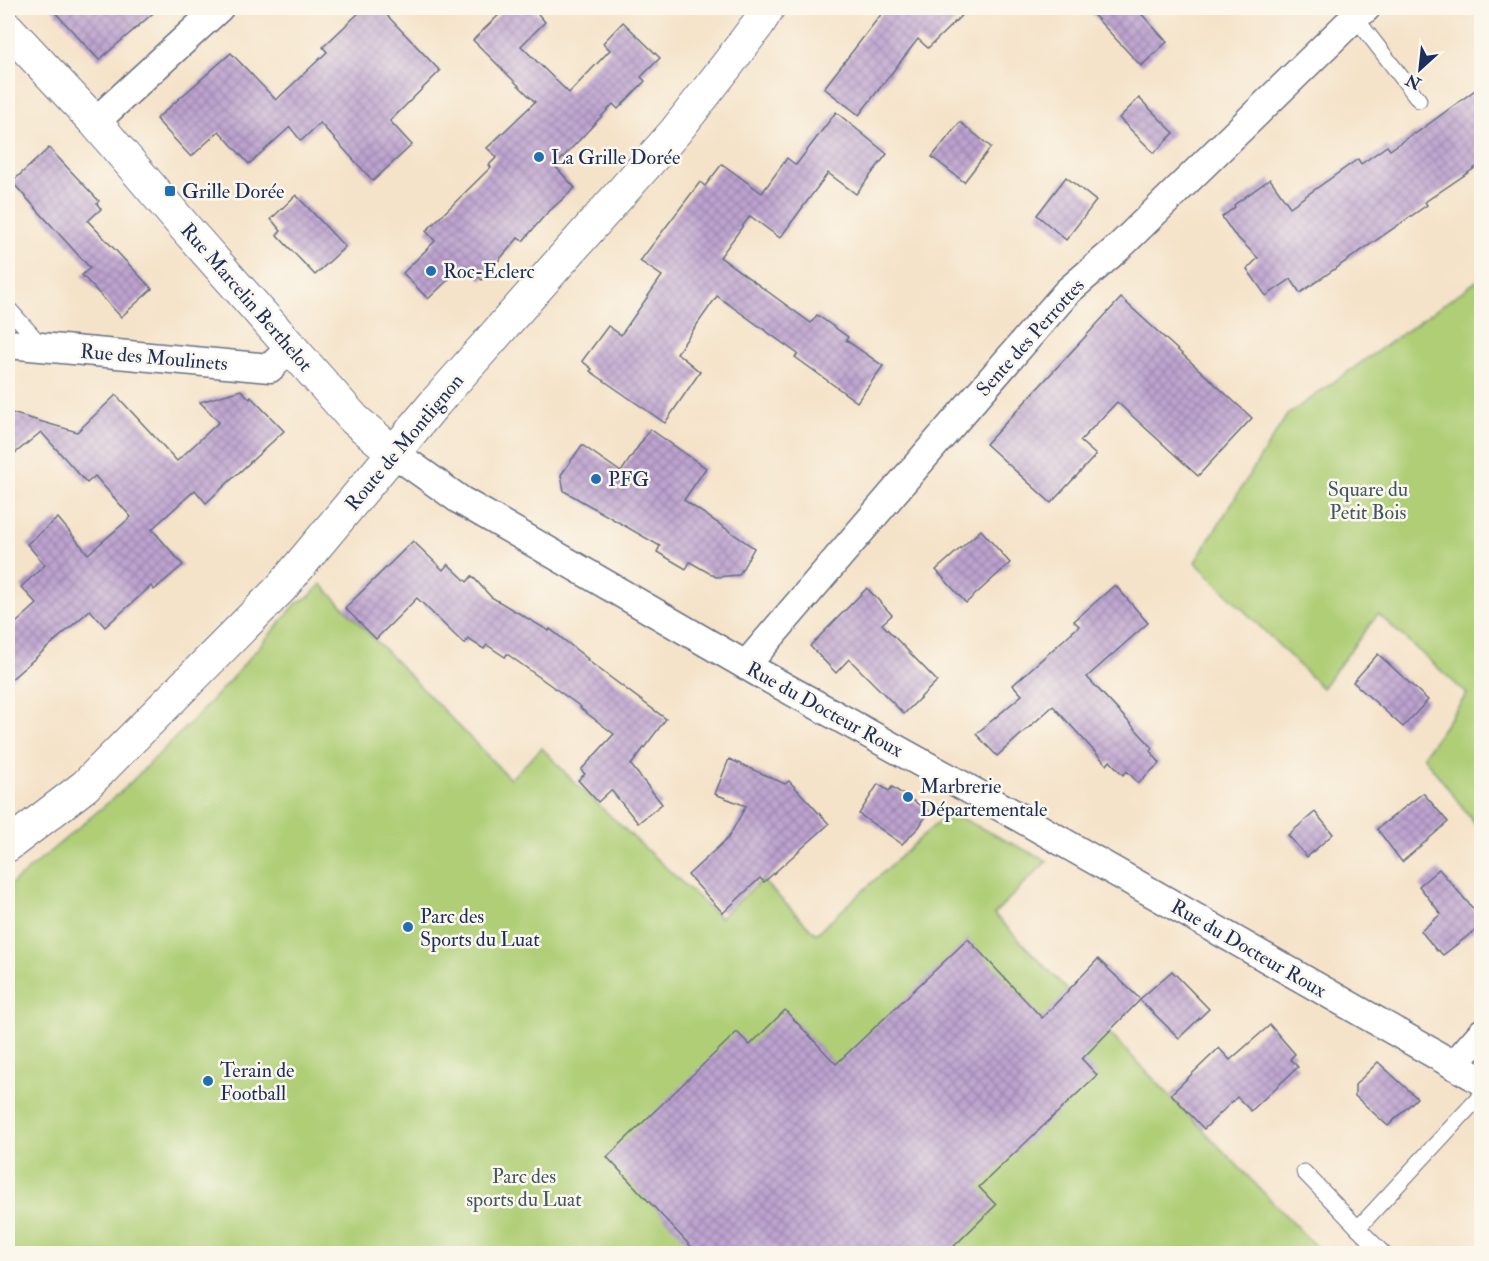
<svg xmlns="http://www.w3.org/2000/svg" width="1489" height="1261" font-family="'IM FELL Double Pica',serif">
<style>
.park{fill:#afce76;stroke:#657e6a;stroke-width:1.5}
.building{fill:url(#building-cross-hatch)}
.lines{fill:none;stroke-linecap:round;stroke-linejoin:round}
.lane-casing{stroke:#676e83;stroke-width:17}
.street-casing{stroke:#676e83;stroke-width:31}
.secondary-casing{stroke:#676e83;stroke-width:35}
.lane{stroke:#fff;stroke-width:15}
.street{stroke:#fff;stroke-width:28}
.secondary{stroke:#fff;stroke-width:33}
.poi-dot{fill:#1f6fb2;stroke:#fbf7ec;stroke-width:2}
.labels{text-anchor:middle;stroke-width:5;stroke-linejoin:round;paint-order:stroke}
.poi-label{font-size:20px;fill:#1b2f5e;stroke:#fbf7ec;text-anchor:start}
.street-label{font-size:20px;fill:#1b2f5e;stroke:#fbf7ec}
.park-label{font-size:20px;fill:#405764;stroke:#fbf7ec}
</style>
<defs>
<pattern id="building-cross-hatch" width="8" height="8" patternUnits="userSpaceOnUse" patternTransform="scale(1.5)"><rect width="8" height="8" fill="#bda3cf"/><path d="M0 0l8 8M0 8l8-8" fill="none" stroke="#9985ab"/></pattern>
</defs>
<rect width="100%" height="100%" fill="#fbf7ec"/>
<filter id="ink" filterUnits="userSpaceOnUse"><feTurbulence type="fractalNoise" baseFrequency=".0167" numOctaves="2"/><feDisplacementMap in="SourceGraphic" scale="12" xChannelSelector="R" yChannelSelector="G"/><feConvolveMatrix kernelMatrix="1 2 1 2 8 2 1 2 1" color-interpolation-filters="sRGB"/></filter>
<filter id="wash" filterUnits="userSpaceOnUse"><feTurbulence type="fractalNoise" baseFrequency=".008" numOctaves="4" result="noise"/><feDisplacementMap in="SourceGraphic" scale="24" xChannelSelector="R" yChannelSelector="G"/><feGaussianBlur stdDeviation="1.35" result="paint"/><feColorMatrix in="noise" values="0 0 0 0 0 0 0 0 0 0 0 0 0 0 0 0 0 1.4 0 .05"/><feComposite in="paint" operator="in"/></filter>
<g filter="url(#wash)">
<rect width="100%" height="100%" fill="#f5e3c9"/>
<g class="park">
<path d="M 1481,278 L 1481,831 L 1423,756 L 1467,694 L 1378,614 L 1322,688 L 1195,562 L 1287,415 Z"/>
<path d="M 321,584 L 510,779 L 542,748 L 575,783 L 720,918 L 762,880 L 816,934 L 949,812 L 1047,861 L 994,914 L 1322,1253 L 8,1253 L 8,887 L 123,790 L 198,715 L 232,678 L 297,603 L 310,596 Z"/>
</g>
<g id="blocks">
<g class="building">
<path d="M 51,8 L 159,8 L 99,60 Z"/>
<path d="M 364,8 L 380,8 L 440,71 L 390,121 L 412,145 L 373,181 L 320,123 L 301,141 L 290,127 L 249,164 L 219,131 L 191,157 L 156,119 L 231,53 L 276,100 L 327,52 L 323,47 Z"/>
<path d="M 506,8 L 533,8 L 545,22 L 521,46 L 569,93 L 610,50 L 603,43 L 623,22 L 660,58 L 641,77 L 645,81 L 618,109 L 613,104 L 555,166 L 575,188 L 545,215 L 523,241 L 518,238 L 482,280 L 464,265 L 428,299 L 403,273 L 435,241 L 426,231 L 491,167 L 489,165 L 497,157 L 487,148 L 535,102 L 473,40 Z"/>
<path d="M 886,8 L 969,8 L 928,48 L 918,39 L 859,115 L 824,88 Z"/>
<path d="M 1087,8 L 1136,8 L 1167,42 L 1141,66 Z"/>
<path d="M 1482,85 L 1482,163 L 1425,202 L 1427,205 L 1300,293 L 1291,279 L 1266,296 L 1247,269 L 1258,258 L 1233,233 L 1222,217 L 1235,207 L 1234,205 L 1270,179 L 1290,207 L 1358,159 L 1361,164 L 1387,146 L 1390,150 L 1414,133 L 1415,134 Z"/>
<path d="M 1139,98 L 1174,133 L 1154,153 L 1119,118 Z"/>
<path d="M 836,112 L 887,154 L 856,194 L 828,173 L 780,238 L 750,216 L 720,257 L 811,323 L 817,315 L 848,337 L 846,340 L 883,366 L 857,402 L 795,357 L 798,354 L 717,296 L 677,353 L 700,372 L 665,423 L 590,371 L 592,369 L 582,361 L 608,326 L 621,335 L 662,276 L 640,261 L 700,182 L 705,186 L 722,164 L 762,193 L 787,158 L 796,165 Z"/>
<path d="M 960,122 L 991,147 L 964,182 L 932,157 Z"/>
<path d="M 49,148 L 99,201 L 97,204 L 101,209 L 88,221 L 152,289 L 121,317 L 82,275 L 90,268 L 12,182 Z"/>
<path d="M 1066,177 L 1096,201 L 1066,240 L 1037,215 Z"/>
<path d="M 296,195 L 345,247 L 315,275 L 277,235 L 281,231 L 271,219 Z"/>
<path d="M 1121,298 L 1252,418 L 1198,476 L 1117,402 L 1080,441 L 1096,455 L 1051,503 L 986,444 Z"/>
<path d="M 241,390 L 250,399 L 251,397 L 284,431 L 206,503 L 195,490 L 152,529 L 183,565 L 154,590 L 151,586 L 105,627 L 90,610 L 8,682 L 8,630 L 37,604 L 21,587 L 45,565 L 27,544 L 58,518 L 88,554 L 131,517 L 95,476 L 87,483 L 41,432 L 8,459 L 8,412 L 77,432 L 116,395 L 177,461 L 219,422 L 200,402 Z"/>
<path d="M 650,429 L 706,468 L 684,500 L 754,548 L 739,575 L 716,577 L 690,562 L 686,569 L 657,552 L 660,546 L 564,491 L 561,475 L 582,445 L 621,472 Z"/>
<path d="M 981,530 L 1010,563 L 966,603 L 936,570 Z"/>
<path d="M 413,541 L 443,570 L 448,564 L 467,582 L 472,576 L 491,597 L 549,631 L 550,629 L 588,659 L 587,660 L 666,719 L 631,765 L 662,804 L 638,823 L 611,790 L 598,802 L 578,780 L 585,774 L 581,770 L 614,734 L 580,708 L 581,707 L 507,654 L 505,657 L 487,645 L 484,649 L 468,639 L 464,644 L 417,598 L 376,639 L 345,608 Z"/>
<path d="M 1115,585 L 1148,623 L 1087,677 L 1153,748 L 1150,751 L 1160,763 L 1138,783 L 1127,771 L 1123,775 L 1110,761 L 1107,765 L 1053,706 L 997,756 L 976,734 L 1022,695 L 1013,685 L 1079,626 L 1074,621 Z"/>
<path d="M 867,588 L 892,615 L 882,624 L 937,681 L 904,714 L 849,659 L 836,673 L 810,646 Z"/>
<path d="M 1378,654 L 1428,700 L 1403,727 L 1353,682 Z"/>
<path d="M 729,759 L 785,784 L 789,781 L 829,824 L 764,882 L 760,878 L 723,913 L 688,875 L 728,838 L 746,806 L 715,794 Z"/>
<path d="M 878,784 L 889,791 L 892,787 L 929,811 L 919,827 L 902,844 L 859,814 Z"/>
<path d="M 1423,793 L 1448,822 L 1402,862 L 1377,829 Z"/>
<path d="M 1315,812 L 1333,834 L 1307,857 L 1288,835 Z"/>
<path d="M 1439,869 L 1482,919 L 1482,925 L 1443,955 L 1438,950 L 1437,951 L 1421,931 L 1441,914 L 1419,886 Z"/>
<path d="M 968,939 L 1042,1018 L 1098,959 L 1140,999 L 1172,971 L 1209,1009 L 1179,1038 L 1140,1000 L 1082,1059 L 1097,1075 L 979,1187 L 996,1205 L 946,1254 L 698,1254 L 607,1157 L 737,1032 L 750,1045 L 785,1010 L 836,1064 Z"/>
<path d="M 1270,1025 L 1295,1054 L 1290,1059 L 1298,1067 L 1251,1111 L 1237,1097 L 1204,1129 L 1171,1094 L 1219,1048 L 1230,1060 Z"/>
<path d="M 1378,1062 L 1417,1098 L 1388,1126 L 1355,1096 L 1355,1085 Z"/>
</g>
</g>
</g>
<g filter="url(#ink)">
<use href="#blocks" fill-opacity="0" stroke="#676e83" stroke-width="1.5"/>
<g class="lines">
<defs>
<g id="lane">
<path d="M 1355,17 L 1419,100"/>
<path d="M 8,308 L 43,347"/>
<path d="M 1304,1172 L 1358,1228"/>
<path d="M 1384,1254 L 1358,1228 L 1482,1094"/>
</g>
<g id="street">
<path d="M 95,122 L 219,8"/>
<path d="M 8,344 L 270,368 L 291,347"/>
<path d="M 394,453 L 460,500 L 761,674 L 1019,817 L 1482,1081"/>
<path d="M 746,665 L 936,443 L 1068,291 L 1118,248 L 1355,17 L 1366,8"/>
<path d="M 1454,1065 L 1482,1033"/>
</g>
<g id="secondary">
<path d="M 8,29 L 95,122 L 189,232 L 354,419 L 394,453"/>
<path d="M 8,845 L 85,786 L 281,588 L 435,403 L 675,132 L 728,64 L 758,24 L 768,8"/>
</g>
</defs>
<use href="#lane" class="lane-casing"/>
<use href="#street" class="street-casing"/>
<use href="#secondary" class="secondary-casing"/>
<use href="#lane" class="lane"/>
<use href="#street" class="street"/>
<use href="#secondary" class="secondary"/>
</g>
</g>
<g class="poi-dot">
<circle cx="539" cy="157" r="6"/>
<rect x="164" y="185" width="12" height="12" rx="3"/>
<circle cx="431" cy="271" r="6"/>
<circle cx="596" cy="479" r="6"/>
<circle cx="908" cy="797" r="6"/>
<circle cx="408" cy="927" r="6"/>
<circle cx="208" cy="1081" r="6"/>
</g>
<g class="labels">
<g class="poi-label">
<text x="551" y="164">La Grille Dorée</text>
<text x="182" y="198">Grille Dorée</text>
<text x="443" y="278">Roc-Eclerc</text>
<text x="608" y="486">PFG</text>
<text x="920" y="793">Marbrerie<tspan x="920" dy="23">Départementale</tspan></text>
<text x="420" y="923">Parc des<tspan x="420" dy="23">Sports du Luat</tspan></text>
<text x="220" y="1077">Terain de<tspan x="220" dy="23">Football</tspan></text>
</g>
<g class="street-label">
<text transform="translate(247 297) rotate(49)" y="7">Rue Marcelin Berthelot</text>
<text transform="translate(1030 337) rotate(-48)" y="7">Sente des Perrottes</text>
<text transform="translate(154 357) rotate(5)" y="7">Rue des Moulinets</text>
<text transform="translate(404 442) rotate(-50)" y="7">Route de Montlignon</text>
<text transform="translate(825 709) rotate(29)" y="7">Rue du Docteur Roux</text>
<text transform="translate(1249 948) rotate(30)" y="7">Rue du Docteur Roux</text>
</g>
<g class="park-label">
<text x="1368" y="496">Square du<tspan x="1368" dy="23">Petit Bois</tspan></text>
<text x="524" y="1183">Parc des<tspan x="524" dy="23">sports du Luat</tspan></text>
</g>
</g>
<rect width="1489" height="1261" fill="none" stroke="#fbf7ec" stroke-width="30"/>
<g transform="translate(1420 69) rotate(207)" stroke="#fbf7ec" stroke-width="4.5" paint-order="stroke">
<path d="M0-4.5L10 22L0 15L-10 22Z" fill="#1b2f5e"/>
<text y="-9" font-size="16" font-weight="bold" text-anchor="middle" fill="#1b2f5e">N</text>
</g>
</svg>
